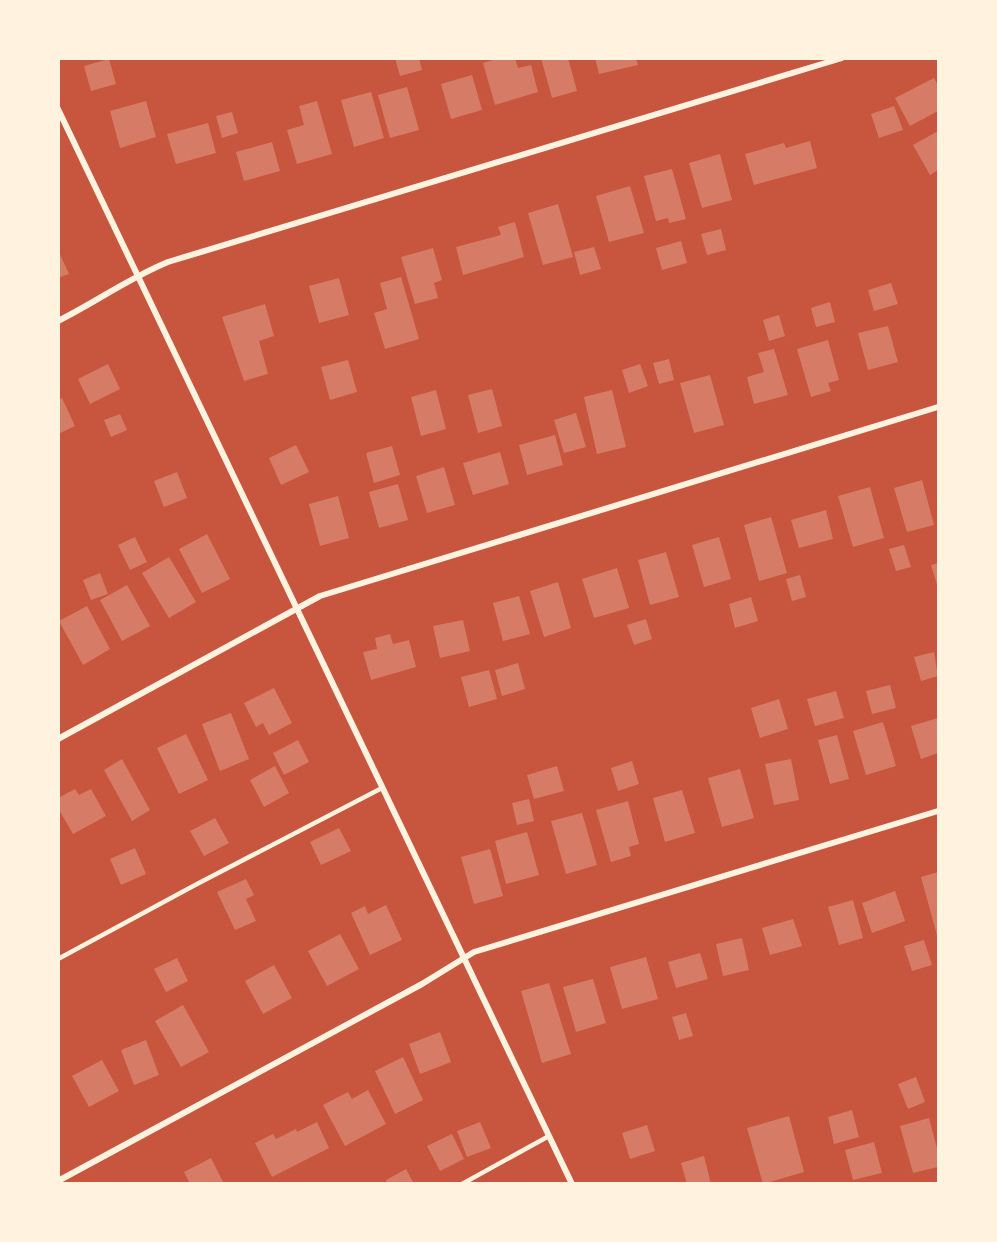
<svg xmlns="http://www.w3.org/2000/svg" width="997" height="1242" font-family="Barlow,sans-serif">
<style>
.building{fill:#d67c66}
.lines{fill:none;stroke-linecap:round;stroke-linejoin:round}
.service{stroke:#fff3e0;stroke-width:4.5}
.minor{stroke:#fff3e0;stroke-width:6}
</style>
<rect width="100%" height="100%" fill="#c8553d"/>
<g class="building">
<path d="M 395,58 L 419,58 L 422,70 L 400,76 Z"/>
<path d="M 499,58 L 515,58 L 518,68 L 531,65 L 538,92 L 495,105 L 483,63 Z"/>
<path d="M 541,58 L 568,58 L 577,91 L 552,98 Z"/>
<path d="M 595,58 L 636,58 L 638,65 L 599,74 Z"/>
<path d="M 109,59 L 116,84 L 91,91 L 84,66 Z"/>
<path d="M 472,75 L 482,110 L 451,119 L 441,84 Z"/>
<path d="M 934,78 L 938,85 L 938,111 L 910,126 L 895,98 Z"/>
<path d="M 407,87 L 419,130 L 390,138 L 378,95 Z"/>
<path d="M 371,92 L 384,138 L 354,147 L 341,100 Z"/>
<path d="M 146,101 L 156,137 L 120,148 L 110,111 Z"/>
<path d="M 317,101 L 332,154 L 297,164 L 287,130 L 304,125 L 299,106 Z"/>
<path d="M 894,106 L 903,130 L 879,138 L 871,114 Z"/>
<path d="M 232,112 L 238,133 L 222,138 L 216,116 Z"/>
<path d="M 208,123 L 216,153 L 176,164 L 167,134 Z"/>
<path d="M 938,131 L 938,170 L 930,175 L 913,145 Z"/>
<path d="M 810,141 L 817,168 L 754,185 L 745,154 L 784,143 L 786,148 Z"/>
<path d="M 272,142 L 280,171 L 244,181 L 236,152 Z"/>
<path d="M 720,154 L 732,200 L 702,208 L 689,163 Z"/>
<path d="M 672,169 L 686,219 L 669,223 L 668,218 L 656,221 L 644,176 Z"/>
<path d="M 630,186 L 644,233 L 609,242 L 596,196 Z"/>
<path d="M 558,204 L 573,257 L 543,265 L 528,213 Z"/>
<path d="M 515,222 L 524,257 L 463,275 L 456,247 L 501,235 L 498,227 Z"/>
<path d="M 721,229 L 726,250 L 707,255 L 701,234 Z"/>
<path d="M 681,241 L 687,263 L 662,270 L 656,248 Z"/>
<path d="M 594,247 L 601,269 L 580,275 L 574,252 Z"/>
<path d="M 433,248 L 442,280 L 434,283 L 438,298 L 415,304 L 401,257 Z"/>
<path d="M 58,250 L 69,274 L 58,278 Z"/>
<path d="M 401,277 L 419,339 L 385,349 L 374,313 L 387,309 L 380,283 Z"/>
<path d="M 339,278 L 349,315 L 319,323 L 309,286 Z"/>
<path d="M 891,283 L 898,304 L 874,311 L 868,290 Z"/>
<path d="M 830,302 L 835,322 L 816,327 L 811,308 Z"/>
<path d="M 265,304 L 274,336 L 259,341 L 268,374 L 244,381 L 222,317 Z"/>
<path d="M 779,315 L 785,336 L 769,341 L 763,320 Z"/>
<path d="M 888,326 L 898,362 L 868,370 L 858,333 Z"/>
<path d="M 828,340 L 839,380 L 828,383 L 831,391 L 811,397 L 797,349 Z"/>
<path d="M 774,349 L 788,395 L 754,404 L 747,377 L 764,372 L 758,353 Z"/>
<path d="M 669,359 L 674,380 L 659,384 L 653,363 Z"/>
<path d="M 348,360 L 357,392 L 330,400 L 321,367 Z"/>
<path d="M 108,364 L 120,389 L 90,404 L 78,379 Z"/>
<path d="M 640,364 L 648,386 L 629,393 L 622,370 Z"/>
<path d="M 710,375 L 724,425 L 694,433 L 680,383 Z"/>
<path d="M 492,389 L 502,426 L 478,433 L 468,395 Z"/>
<path d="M 436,390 L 446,429 L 421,436 L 411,397 Z"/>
<path d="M 612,390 L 626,447 L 597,454 L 584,397 Z"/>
<path d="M 62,398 L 75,426 L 58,434 L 58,400 Z"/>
<path d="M 576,413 L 586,447 L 564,453 L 554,420 Z"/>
<path d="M 120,414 L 127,430 L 111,437 L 104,420 Z"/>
<path d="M 555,435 L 563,465 L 527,475 L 519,445 Z"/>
<path d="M 296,445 L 309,472 L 281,485 L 269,458 Z"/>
<path d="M 392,446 L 400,475 L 374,483 L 366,453 Z"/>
<path d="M 500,452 L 509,484 L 473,495 L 463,463 Z"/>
<path d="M 444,467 L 455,505 L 427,513 L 416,476 Z"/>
<path d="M 177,472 L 187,498 L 164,507 L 154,481 Z"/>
<path d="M 922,480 L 934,525 L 907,532 L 894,488 Z"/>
<path d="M 398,484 L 408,520 L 379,528 L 369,492 Z"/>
<path d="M 870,487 L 884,538 L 853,547 L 838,496 Z"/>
<path d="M 338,496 L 349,538 L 320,546 L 309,504 Z"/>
<path d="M 826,510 L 833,539 L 799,548 L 791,520 Z"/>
<path d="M 771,517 L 787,573 L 759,581 L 744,525 Z"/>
<path d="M 207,534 L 230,579 L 202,593 L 179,549 Z"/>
<path d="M 135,537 L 147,562 L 130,570 L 118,545 Z"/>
<path d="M 719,537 L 731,579 L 704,587 L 692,545 Z"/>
<path d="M 904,545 L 911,567 L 896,571 L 889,549 Z"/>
<path d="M 666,552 L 679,597 L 650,605 L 638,560 Z"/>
<path d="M 169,557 L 196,602 L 169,618 L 142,573 Z"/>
<path d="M 938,563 L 938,588 L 931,565 Z"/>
<path d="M 617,568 L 629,608 L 594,618 L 582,579 Z"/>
<path d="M 100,573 L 108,594 L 91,600 L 83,580 Z"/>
<path d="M 800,575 L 806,597 L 792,601 L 786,579 Z"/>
<path d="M 558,582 L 571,628 L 544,637 L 530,591 Z"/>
<path d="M 127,585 L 150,626 L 122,641 L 100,600 Z"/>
<path d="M 519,596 L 530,634 L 503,641 L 493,603 Z"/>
<path d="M 751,597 L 758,621 L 735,628 L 729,604 Z"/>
<path d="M 87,606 L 110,649 L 83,665 L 59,621 Z"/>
<path d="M 646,619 L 652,639 L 634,645 L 627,625 Z"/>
<path d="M 463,620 L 470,651 L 440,658 L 433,626 Z"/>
<path d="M 390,634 L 393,644 L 409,640 L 416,667 L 371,680 L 363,652 L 377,649 L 375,638 Z"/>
<path d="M 934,652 L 938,676 L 921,681 L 914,657 Z"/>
<path d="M 518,663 L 525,689 L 502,696 L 495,670 Z"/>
<path d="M 489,670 L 497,699 L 469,707 L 461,677 Z"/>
<path d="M 890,685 L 896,708 L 872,714 L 866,691 Z"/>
<path d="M 274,688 L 292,723 L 269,735 L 263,723 L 256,727 L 244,703 Z"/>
<path d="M 836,691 L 844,718 L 815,726 L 807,699 Z"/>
<path d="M 779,699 L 788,729 L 760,738 L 751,708 Z"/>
<path d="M 231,713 L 249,759 L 220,771 L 202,724 Z"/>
<path d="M 938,718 L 938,753 L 921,759 L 911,726 Z"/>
<path d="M 883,722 L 896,766 L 866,775 L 853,731 Z"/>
<path d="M 186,734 L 208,780 L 179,794 L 157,748 Z"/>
<path d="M 837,735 L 849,779 L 830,784 L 818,740 Z"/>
<path d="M 298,740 L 309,762 L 284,775 L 273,753 Z"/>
<path d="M 122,759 L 150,810 L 132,821 L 104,770 Z"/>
<path d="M 791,759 L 799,800 L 774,805 L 765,764 Z"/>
<path d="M 632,761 L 639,784 L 618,791 L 611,768 Z"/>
<path d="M 275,766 L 289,793 L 264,807 L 250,780 Z"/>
<path d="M 557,766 L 564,791 L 534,799 L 527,775 Z"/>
<path d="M 740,769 L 754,818 L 722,827 L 708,778 Z"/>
<path d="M 75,789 L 79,795 L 91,789 L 106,816 L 73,834 L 58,808 L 58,798 Z"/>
<path d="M 682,790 L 695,833 L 665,842 L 653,798 Z"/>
<path d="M 529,799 L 534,821 L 517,825 L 512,803 Z"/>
<path d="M 628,801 L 639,844 L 629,847 L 631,856 L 611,862 L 596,810 Z"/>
<path d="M 582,813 L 597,865 L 566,874 L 551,821 Z"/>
<path d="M 215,818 L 229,843 L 204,856 L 190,831 Z"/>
<path d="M 339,828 L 351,851 L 321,865 L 310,842 Z"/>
<path d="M 527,832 L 539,875 L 506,884 L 495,841 Z"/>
<path d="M 135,848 L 146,874 L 121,885 L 110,859 Z"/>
<path d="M 490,849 L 503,896 L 474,904 L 461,857 Z"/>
<path d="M 938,872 L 938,939 L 921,877 Z"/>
<path d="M 246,879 L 254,895 L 246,899 L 256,921 L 235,930 L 217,892 Z"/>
<path d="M 895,891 L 905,921 L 872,933 L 862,903 Z"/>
<path d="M 853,900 L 863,938 L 839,945 L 828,907 Z"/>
<path d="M 386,905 L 402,940 L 370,955 L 351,913 L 365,906 L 368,914 Z"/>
<path d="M 793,919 L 802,946 L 770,955 L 762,928 Z"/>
<path d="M 340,934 L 359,969 L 327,986 L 308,951 Z"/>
<path d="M 742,938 L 749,970 L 723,976 L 716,944 Z"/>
<path d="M 924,940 L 932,965 L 912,971 L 904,946 Z"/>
<path d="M 700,953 L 708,979 L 676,988 L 668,962 Z"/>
<path d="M 646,957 L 658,999 L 622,1009 L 610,967 Z"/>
<path d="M 177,958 L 188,981 L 166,992 L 154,969 Z"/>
<path d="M 274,965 L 292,998 L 263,1014 L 245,981 Z"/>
<path d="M 593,979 L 606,1023 L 576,1032 L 563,987 Z"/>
<path d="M 549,983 L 571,1054 L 542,1063 L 521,991 Z"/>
<path d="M 183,1005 L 209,1052 L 181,1067 L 155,1021 Z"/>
<path d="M 686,1013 L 693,1036 L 679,1040 L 672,1017 Z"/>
<path d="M 440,1032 L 451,1062 L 420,1074 L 409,1044 Z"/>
<path d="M 146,1040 L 159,1075 L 134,1085 L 121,1050 Z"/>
<path d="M 403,1057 L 423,1100 L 395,1114 L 375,1071 Z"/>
<path d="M 102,1060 L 119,1091 L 89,1107 L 72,1076 Z"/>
<path d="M 916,1077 L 925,1102 L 908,1109 L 898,1084 Z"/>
<path d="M 368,1090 L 386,1124 L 345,1146 L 323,1105 L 348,1092 L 352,1099 Z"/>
<path d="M 852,1110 L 859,1137 L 834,1144 L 828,1117 Z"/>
<path d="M 789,1116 L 804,1172 L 763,1184 L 747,1128 Z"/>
<path d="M 929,1118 L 938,1152 L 938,1167 L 913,1173 L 900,1126 Z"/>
<path d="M 317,1122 L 329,1148 L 272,1177 L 255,1143 L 273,1134 L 276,1139 L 296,1129 L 297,1132 Z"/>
<path d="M 480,1122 L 491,1148 L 467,1157 L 457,1131 Z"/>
<path d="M 647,1125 L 655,1151 L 630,1159 L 622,1133 Z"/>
<path d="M 452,1134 L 464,1159 L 440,1171 L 427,1146 Z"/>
<path d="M 874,1142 L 882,1173 L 853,1180 L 845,1150 Z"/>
<path d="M 704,1156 L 711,1184 L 687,1184 L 681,1163 Z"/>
<path d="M 211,1158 L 224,1184 L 190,1184 L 184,1172 Z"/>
<path d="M 406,1169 L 414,1184 L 387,1184 L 386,1180 Z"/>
</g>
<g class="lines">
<g class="service">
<path d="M 58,959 L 197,884 L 382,788"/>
<path d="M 462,1184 L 549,1136"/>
</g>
<g class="minor">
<path d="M 58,109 L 572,1184"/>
<path d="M 58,321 C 96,302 129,278 168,262 L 842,58"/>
<path d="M 58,739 L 320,596 L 938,407"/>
<path d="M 58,1181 L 422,984 L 474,952 L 938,811"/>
</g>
</g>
<rect width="997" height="1242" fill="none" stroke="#fff3e0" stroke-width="120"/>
</svg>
